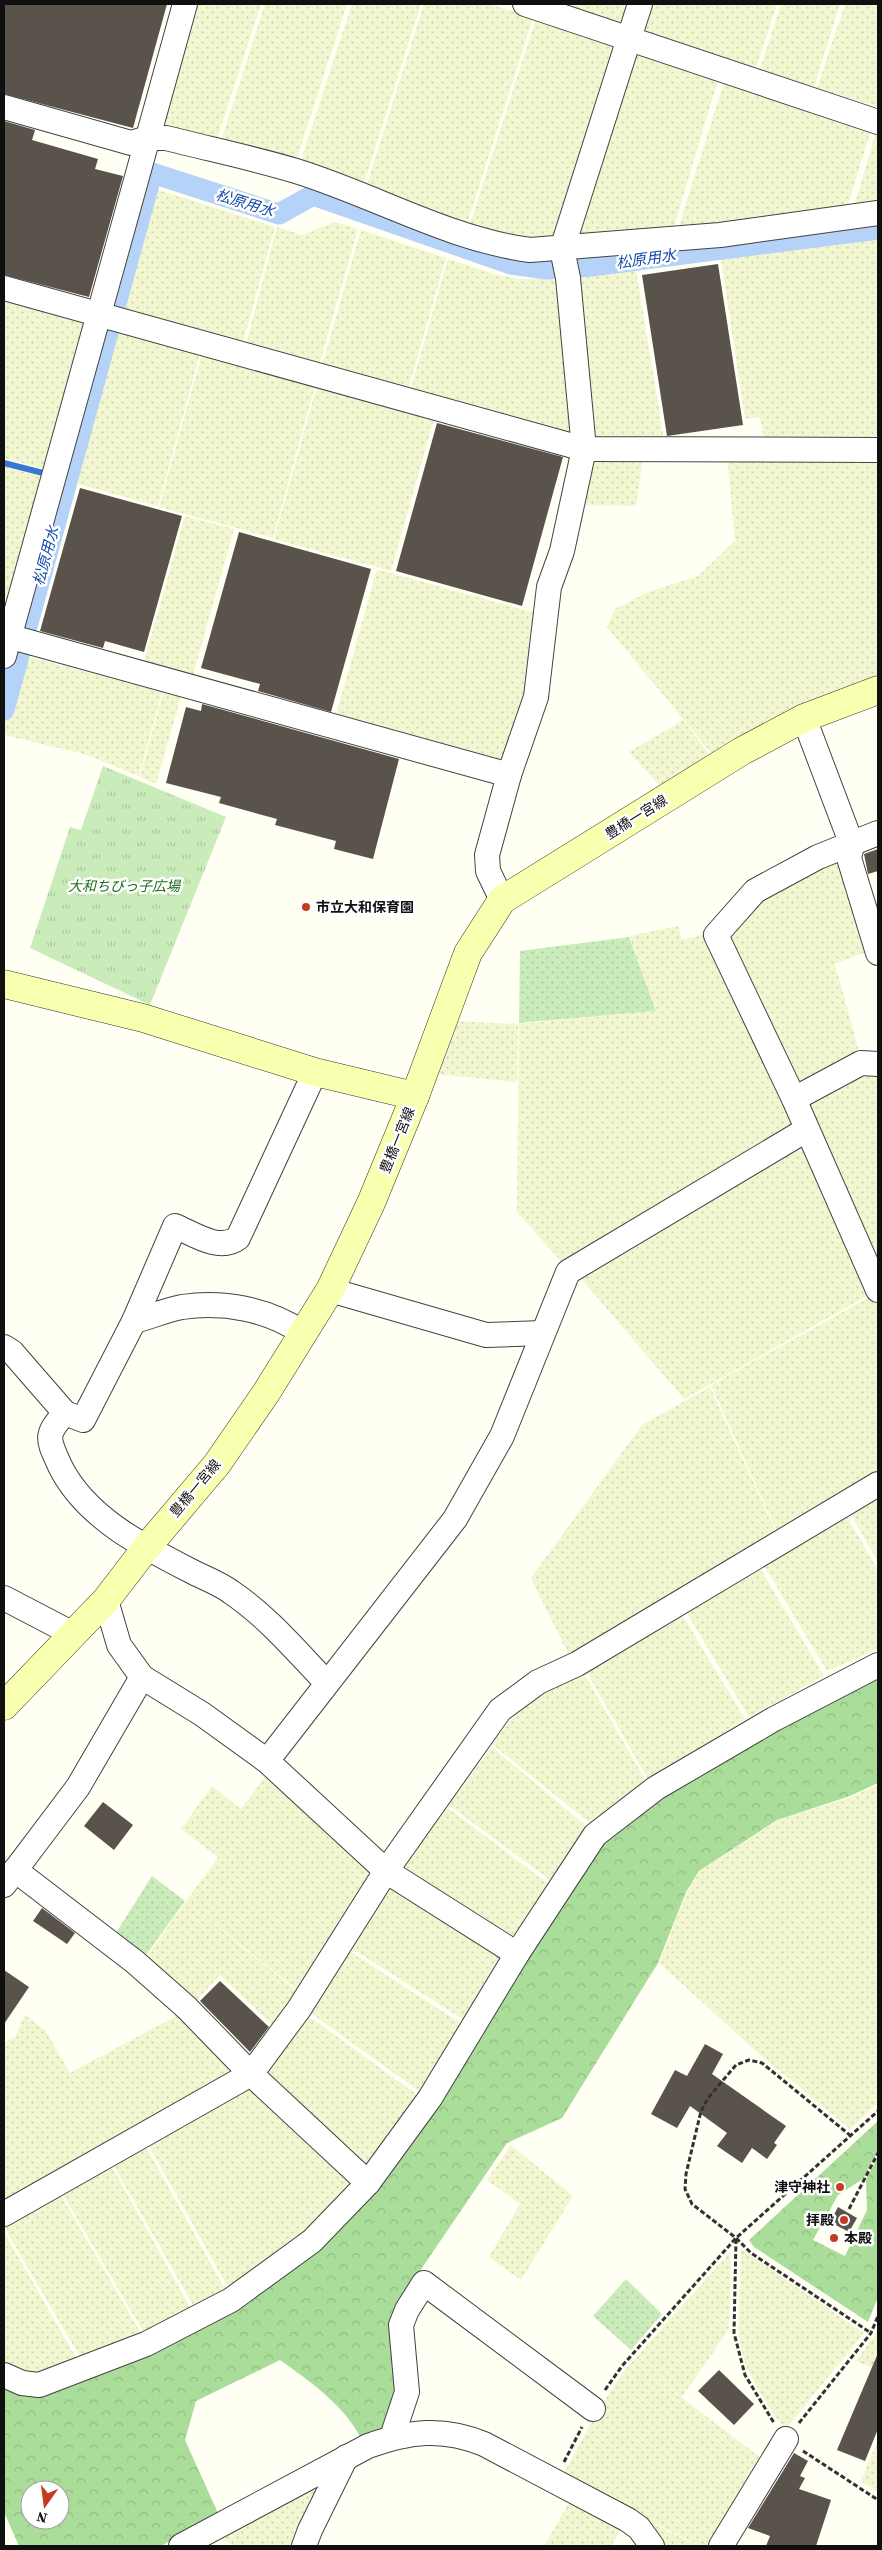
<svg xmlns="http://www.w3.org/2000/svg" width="882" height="2550" font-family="'Source Serif 4','Noto Sans JP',serif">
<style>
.farmland{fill:url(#farmland-dots)}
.grass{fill:url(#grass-dots)}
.forest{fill:url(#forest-crowns);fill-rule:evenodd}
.park{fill:url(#park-tufts)}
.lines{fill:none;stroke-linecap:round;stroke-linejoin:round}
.stream{stroke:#3977d2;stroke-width:6}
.canal{stroke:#b5d2f8;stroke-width:21}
.building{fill:#59534c}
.street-casing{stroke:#434343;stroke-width:26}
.secondary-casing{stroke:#323232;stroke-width:29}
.path{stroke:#323232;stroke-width:3;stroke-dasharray:5 2.5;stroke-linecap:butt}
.street{stroke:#fff;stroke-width:24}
.secondary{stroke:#f8ffae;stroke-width:28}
.poi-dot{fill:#c63a22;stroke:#fff;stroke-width:2}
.labels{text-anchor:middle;stroke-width:5;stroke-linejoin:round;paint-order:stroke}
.street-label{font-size:14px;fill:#101010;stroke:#fff}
.park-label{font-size:14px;font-style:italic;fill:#1d6b1d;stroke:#fff}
.poi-label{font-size:14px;font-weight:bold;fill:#101010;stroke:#fff;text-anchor:start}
.water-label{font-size:15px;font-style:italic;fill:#1349a8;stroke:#fff}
</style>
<defs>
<pattern id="farmland-dots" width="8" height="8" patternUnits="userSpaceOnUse" patternTransform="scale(1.25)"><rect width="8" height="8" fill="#f2f7d1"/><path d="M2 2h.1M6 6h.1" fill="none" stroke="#ced3b2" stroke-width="1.8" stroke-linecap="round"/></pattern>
<pattern id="grass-dots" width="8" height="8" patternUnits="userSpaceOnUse" patternTransform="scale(1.25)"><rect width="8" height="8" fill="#caecba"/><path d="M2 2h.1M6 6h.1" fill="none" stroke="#acc99f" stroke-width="1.8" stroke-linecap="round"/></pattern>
<pattern id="forest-crowns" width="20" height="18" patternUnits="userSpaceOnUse" patternTransform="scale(1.25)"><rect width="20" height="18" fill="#ad9"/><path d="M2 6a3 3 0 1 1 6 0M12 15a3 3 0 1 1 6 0" fill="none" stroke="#91bd83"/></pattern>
<pattern id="park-tufts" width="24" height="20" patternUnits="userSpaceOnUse" patternTransform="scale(1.25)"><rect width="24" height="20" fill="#caecba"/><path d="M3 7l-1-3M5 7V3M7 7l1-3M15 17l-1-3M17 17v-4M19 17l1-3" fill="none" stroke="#acc99f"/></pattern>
</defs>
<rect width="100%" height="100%" fill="#fffff3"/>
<g class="farmland">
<path d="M 195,4 L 261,4 L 216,142 L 166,132 L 161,123 Z"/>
<path d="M 265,4 L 347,4 L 297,158 L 220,144 Z"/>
<path d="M 352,4 L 421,4 L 363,186 L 301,160 Z"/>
<path d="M 424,4 L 490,4 L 533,18 L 467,224 L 366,187 Z"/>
<path d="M 550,4 L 630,4 L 622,28 Z"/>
<path d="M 651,4 L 777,4 L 756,68 L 642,31 Z"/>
<path d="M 781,4 L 840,4 L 814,87 L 760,69 Z"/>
<path d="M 845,4 L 878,4 L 878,107 L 817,88 Z"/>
<path d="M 536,19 L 616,45 L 555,235 L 549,242 L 518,239 L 470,224 Z"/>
<path d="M 636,52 L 718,80 L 673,230 L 578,237 Z"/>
<path d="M 724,82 L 871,130 L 847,207 L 678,229 Z"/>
<path d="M 876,132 L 878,132 L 878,202 L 854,207 Z"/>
<path d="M 156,189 L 275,227 L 243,343 L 124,310 Z"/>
<path d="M 335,222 L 358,229 L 319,365 L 246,344 L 277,227 L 302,235 Z"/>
<path d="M 361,230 L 446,258 L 408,390 L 322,366 Z"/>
<path d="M 878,239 L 878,441 L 764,441 L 760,417 L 745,419 L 721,259 Z"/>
<path d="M 448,259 L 497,275 L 519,279 L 556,279 L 572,436 L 410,391 Z"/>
<path d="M 636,270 L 664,440 L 591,440 L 576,277 Z"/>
<path d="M 4,300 L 84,322 L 44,469 L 4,458 Z"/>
<path d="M 116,331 L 200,354 L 158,506 L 74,483 Z"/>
<path d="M 202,354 L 315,386 L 273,538 L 159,507 Z"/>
<path d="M 317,386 L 434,419 L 391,571 L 274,539 Z"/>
<path d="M 592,456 L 643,457 L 636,506 L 581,505 Z"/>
<path d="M 727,457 L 878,457 L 878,676 L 799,707 L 712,754 L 607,627 L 615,609 L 648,592 L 698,576 L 735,541 Z"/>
<path d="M 4,466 L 42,477 L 4,618 Z"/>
<path d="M 185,516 L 234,529 L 192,679 L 143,665 Z"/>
<path d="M 377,569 L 539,614 L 529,698 L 506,767 L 335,719 Z"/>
<path d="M 22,655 L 162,692 L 139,776 L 84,754 L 4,735 L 4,719 Z"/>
<path d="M 163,693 L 181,697 L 156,784 L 140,777 Z"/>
<path d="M 683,720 L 710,755 L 660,786 L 629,752 Z"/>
<path d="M 842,858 L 871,950 L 835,964 L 860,1055 L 803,1087 L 795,1082 L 728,937 L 765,895 Z"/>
<path d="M 678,926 L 682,940 L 707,934 L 795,1121 L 793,1130 L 565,1266 L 517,1212 L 519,1024 L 656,1011 L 629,936 Z"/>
<path d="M 453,1021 L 518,1024 L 517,1082 L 434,1074 Z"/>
<path d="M 864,1070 L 878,1071 L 878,1264 L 806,1107 L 808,1100 Z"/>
<path d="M 799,1145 L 808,1150 L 872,1293 L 684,1399 L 578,1275 Z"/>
<path d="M 873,1295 L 878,1308 L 878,1474 L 778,1534 L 711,1385 Z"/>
<path d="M 710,1387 L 777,1534 L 570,1658 L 531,1578 L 642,1425 Z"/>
<path d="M 878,1497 L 878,1562 L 850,1513 Z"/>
<path d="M 846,1515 L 878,1570 L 878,1649 L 827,1671 L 762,1562 Z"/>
<path d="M 758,1565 L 824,1676 L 749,1717 L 685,1610 Z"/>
<path d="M 681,1613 L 745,1719 L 649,1781 L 585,1669 Z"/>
<path d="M 582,1670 L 647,1783 L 610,1807 L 591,1824 L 492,1744 L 522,1707 Z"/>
<path d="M 492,1747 L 587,1827 L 553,1882 L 449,1805 Z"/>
<path d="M 269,1772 L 374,1868 L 301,1993 L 187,1902 L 300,1994 L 276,2028 L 220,1975 L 191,2006 L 142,1963 L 218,1857 L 181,1829 L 212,1786 L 241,1809 Z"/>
<path d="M 878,1785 L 878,2102 L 850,2129 L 757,2052 L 659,1963 L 687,1892 L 700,1871 L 778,1820 L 851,1797 Z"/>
<path d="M 448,1808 L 550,1885 L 519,1935 L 509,1936 L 408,1869 L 404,1860 Z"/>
<path d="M 394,1883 L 503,1960 L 467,2022 L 348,1946 L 386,1885 Z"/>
<path d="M 346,1949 L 465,2026 L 423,2094 L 308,2011 Z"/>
<path d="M 180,2014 L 229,2064 L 229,2075 L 4,2202 L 4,2042 L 15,2037 L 25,2015 L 46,2031 L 70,2073 Z"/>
<path d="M 306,2014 L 420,2097 L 369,2167 L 262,2073 Z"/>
<path d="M 248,2086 L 356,2178 L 305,2238 L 230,2291 L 147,2142 Z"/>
<path d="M 144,2143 L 227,2293 L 196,2310 L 112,2163 Z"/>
<path d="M 511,2145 L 573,2196 L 521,2280 L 489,2257 L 520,2204 L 487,2180 Z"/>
<path d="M 110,2163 L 192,2311 L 145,2335 L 61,2191 Z"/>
<path d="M 59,2192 L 143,2337 L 82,2360 L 4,2227 L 4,2224 Z"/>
<path d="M 4,2232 L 79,2363 L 38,2376 L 4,2364 Z"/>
<path d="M 741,2249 L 864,2333 L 785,2430 L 766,2403 L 745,2364 L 738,2333 Z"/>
<path d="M 731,2251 L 729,2329 L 682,2397 L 638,2364 L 765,2461 L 712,2546 L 700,2546 L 562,2477 L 597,2412 L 625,2370 Z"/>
<path d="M 878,2327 L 878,2370 L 856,2361 L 875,2335 Z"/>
<path d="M 878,2439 L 878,2493 L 861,2481 Z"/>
<path d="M 337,2471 L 298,2546 L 236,2546 L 212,2536 Z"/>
<path d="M 570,2501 L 621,2530 L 611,2546 L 544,2546 Z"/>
<path d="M 634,2514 L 698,2546 L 660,2546 Z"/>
</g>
<g class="grass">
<path d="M 629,937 L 656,1011 L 519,1023 L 520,951 Z"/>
<path d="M 152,1876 L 185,1901 L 141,1962 L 112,1939 Z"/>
<path d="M 626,2279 L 662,2314 L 631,2350 L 593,2316 Z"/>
</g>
<g class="forest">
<path d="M 878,1674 L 878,1783 L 850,1796 L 777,1820 L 699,1871 L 686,1892 L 658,1963 L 562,2118 L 507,2143 L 394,2309 C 384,2341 397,2361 397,2392 C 397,2404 387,2421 383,2432 L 362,2440 C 345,2406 311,2382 280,2360 L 196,2401 L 185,2440 L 218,2513 L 161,2546 L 19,2546 L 4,2512 L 4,2389 L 16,2394 L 44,2396 L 149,2352 L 319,2246 L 595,1847 L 659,1795 ZM 30,2490 L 60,2490 L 60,2520 L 30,2520 Z"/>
<path d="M 878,2121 L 878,2150 L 863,2179 L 838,2195 L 813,2240 L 845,2256 L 867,2210 L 866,2180 L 878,2157 L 878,2297 L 868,2322 L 754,2247 L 749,2240 Z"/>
</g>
<path class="park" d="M 103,766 L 226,817 L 150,1005 L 30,948 L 70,827 L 81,830 Z"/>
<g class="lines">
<path class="stream" d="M 4,463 L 43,473"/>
<path class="canal" d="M 4,710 L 152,173 L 279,214 L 313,195 L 511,264 L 546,269 L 591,266 L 878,229"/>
</g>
<g class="building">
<path d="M 4,4 L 167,4 L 133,128 L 4,94 Z"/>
<path d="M 4,121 L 35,130 L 32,140 L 98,159 L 95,169 L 123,176 L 89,297 L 4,275 Z"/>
<path d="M 718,264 L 743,425 L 667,436 L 642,275 Z"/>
<path d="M 437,423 L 563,457 L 522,606 L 396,571 Z"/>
<path d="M 80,488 L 182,516 L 144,652 L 105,641 L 103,648 L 40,631 Z"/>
<path d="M 239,532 L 371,569 L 331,712 L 258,691 L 260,684 L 201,668 Z"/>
<path d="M 202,704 L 399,759 L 373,859 L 334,849 L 336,841 L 275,825 L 277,819 L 219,803 L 221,797 L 166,783 L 186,707 L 201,711 Z"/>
<path d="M 878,849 L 878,871 L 868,874 L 864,854 Z"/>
<path d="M 103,1802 L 133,1825 L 114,1850 L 84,1826 Z"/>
<path d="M 42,1908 L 75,1933 L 67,1944 L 33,1921 Z"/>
<path d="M 4,1970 L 29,1987 L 4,2024 Z"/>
<path d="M 220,1981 L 269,2027 L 250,2052 L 200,2001 Z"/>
<path d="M 705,2044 L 723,2054 L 712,2074 L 786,2126 L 774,2143 L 777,2145 L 767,2159 L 752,2148 L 742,2163 L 717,2146 L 727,2133 L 690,2106 L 677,2128 L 651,2114 L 675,2070 L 687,2076 Z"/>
<path d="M 838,2207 L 857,2218 L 849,2232 L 830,2222 Z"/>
<path d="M 878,2353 L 878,2429 L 865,2461 L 837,2450 Z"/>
<path d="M 719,2370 L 754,2404 L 734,2425 L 698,2391 Z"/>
<path d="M 794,2453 L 808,2461 L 800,2476 L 805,2478 L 799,2489 L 831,2500 L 816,2546 L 766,2546 L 770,2536 L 748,2528 Z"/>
</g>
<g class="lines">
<defs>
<g id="street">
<path d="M 525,4 L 878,122"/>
<path d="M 4,107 L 131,143 L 148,138 L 166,138 C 209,149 253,158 296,171 C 374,195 448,239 530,250 L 720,235 L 878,213"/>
<path d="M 4,288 L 584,449 L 878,450"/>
<path d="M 4,635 L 509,775"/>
<path d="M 4,656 L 185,4"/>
<path d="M 804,718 L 852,845 L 849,858 L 878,953"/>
<path d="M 878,833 L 818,857 L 755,891 L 716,935 L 794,1099 L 878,1290"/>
<path d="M 502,900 L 488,871 L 487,855 L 509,775 L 536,697 L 549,587 L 562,551 L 584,449 L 568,278 L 562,249 L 640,4"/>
<path d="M 794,1099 L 861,1063 L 878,1064"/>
<path d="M 330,1290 L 486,1335 L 543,1333"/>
<path d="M 134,1321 C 150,1317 166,1310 182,1307 C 224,1301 268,1309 303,1333"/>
<path d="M 4,1347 L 12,1352 L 65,1413 C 44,1436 48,1439 60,1466 C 85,1517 142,1546 191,1571 C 204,1578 219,1583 231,1592 C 268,1617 296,1651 327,1683"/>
<path d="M 65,1413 L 83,1420 L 134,1321 L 175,1226 C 194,1234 219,1252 238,1238 L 315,1072"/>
<path d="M 4,1598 L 73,1634"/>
<path d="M 106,1600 L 119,1645 L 142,1677 L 202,1714 L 267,1761 L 386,1871 L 517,1954"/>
<path d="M 267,1761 L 455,1519 L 502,1436 L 568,1272 L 806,1130"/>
<path d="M 15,1870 L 135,1962 L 187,2008 L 251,2074 L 368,2183"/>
<path d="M 4,1885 L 78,1787 L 142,1677"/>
<path d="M 4,2214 L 251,2074 L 299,2009 L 386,1871 L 500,1710 L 538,1682 L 577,1664 L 878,1484"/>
<path d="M 4,2375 L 22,2383 L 39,2385 L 146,2344 L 231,2300 L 312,2241 L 368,2183 L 430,2098 L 517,1954 L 595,1835 L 656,1788 L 774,1719 L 878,1665"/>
<path d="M 392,2437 L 407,2392 L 401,2325 L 407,2310 L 424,2283 L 593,2409"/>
<path d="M 181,2546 L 368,2446 C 410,2431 443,2427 484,2444 L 628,2520 L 639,2528 L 652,2546"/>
<path d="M 304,2546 L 310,2530 L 346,2457"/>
<path d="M 721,2546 L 786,2439"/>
</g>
<g id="secondary">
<path d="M 4,984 L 143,1018 L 315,1072 L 415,1096"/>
<path d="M 4,1706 L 106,1600 L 146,1548 L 217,1464 L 266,1393 L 330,1290 L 371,1203 L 415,1096 L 468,953 L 502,900 L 742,751 L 804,718 L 878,690"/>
</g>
</defs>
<use href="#street" class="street-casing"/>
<use href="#secondary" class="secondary-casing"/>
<g class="path">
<path d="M 851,2136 L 762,2063 L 749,2060 L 736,2065 L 708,2098 L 701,2111 L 686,2174 L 685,2189 L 692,2204 L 736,2238 L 751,2253 L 871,2333"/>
<path d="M 849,2209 L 878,2153"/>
<path d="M 736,2239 L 734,2333 L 745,2375 L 774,2423"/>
<path d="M 605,2390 L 622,2366 L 736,2238 L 878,2111"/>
<path d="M 799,2423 L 871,2333 L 878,2316"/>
<path d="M 803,2451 L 878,2500"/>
<path d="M 564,2462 L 582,2427"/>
</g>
<use href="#street" class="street"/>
<use href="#secondary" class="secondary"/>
</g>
<g class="poi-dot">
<circle cx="306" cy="907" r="5"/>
<circle cx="840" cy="2187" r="5"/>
<circle cx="844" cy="2220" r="5"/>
<circle cx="834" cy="2238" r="5"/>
</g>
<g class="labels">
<g class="street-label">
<text transform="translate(636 817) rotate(-32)" y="5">豊橋一宮線</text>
<text transform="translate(397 1140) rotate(-68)" y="5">豊橋一宮線</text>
<text transform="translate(195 1488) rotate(-50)" y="5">豊橋一宮線</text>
</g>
<g class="park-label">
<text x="124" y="891">大和ちびっ子広場</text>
</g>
<g class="poi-label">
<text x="316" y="912">市立大和保育園</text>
<text x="830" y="2192" text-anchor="end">津守神社</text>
<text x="834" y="2225" text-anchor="end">拝殿</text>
<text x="844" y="2243">本殿</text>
</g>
<g class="water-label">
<text transform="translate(245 203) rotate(17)" y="5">松原用水</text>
<text transform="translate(646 259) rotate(-8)" y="5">松原用水</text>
<text transform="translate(46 556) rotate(-75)" y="5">松原用水</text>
</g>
</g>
<rect width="882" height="2550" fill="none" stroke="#101010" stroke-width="10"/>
<g transform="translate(45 2505) rotate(194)"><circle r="24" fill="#ffffff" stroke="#9f9f9f"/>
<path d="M0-4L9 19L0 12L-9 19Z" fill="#c63a22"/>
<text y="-8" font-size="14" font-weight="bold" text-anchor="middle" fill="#101010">N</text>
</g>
</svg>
